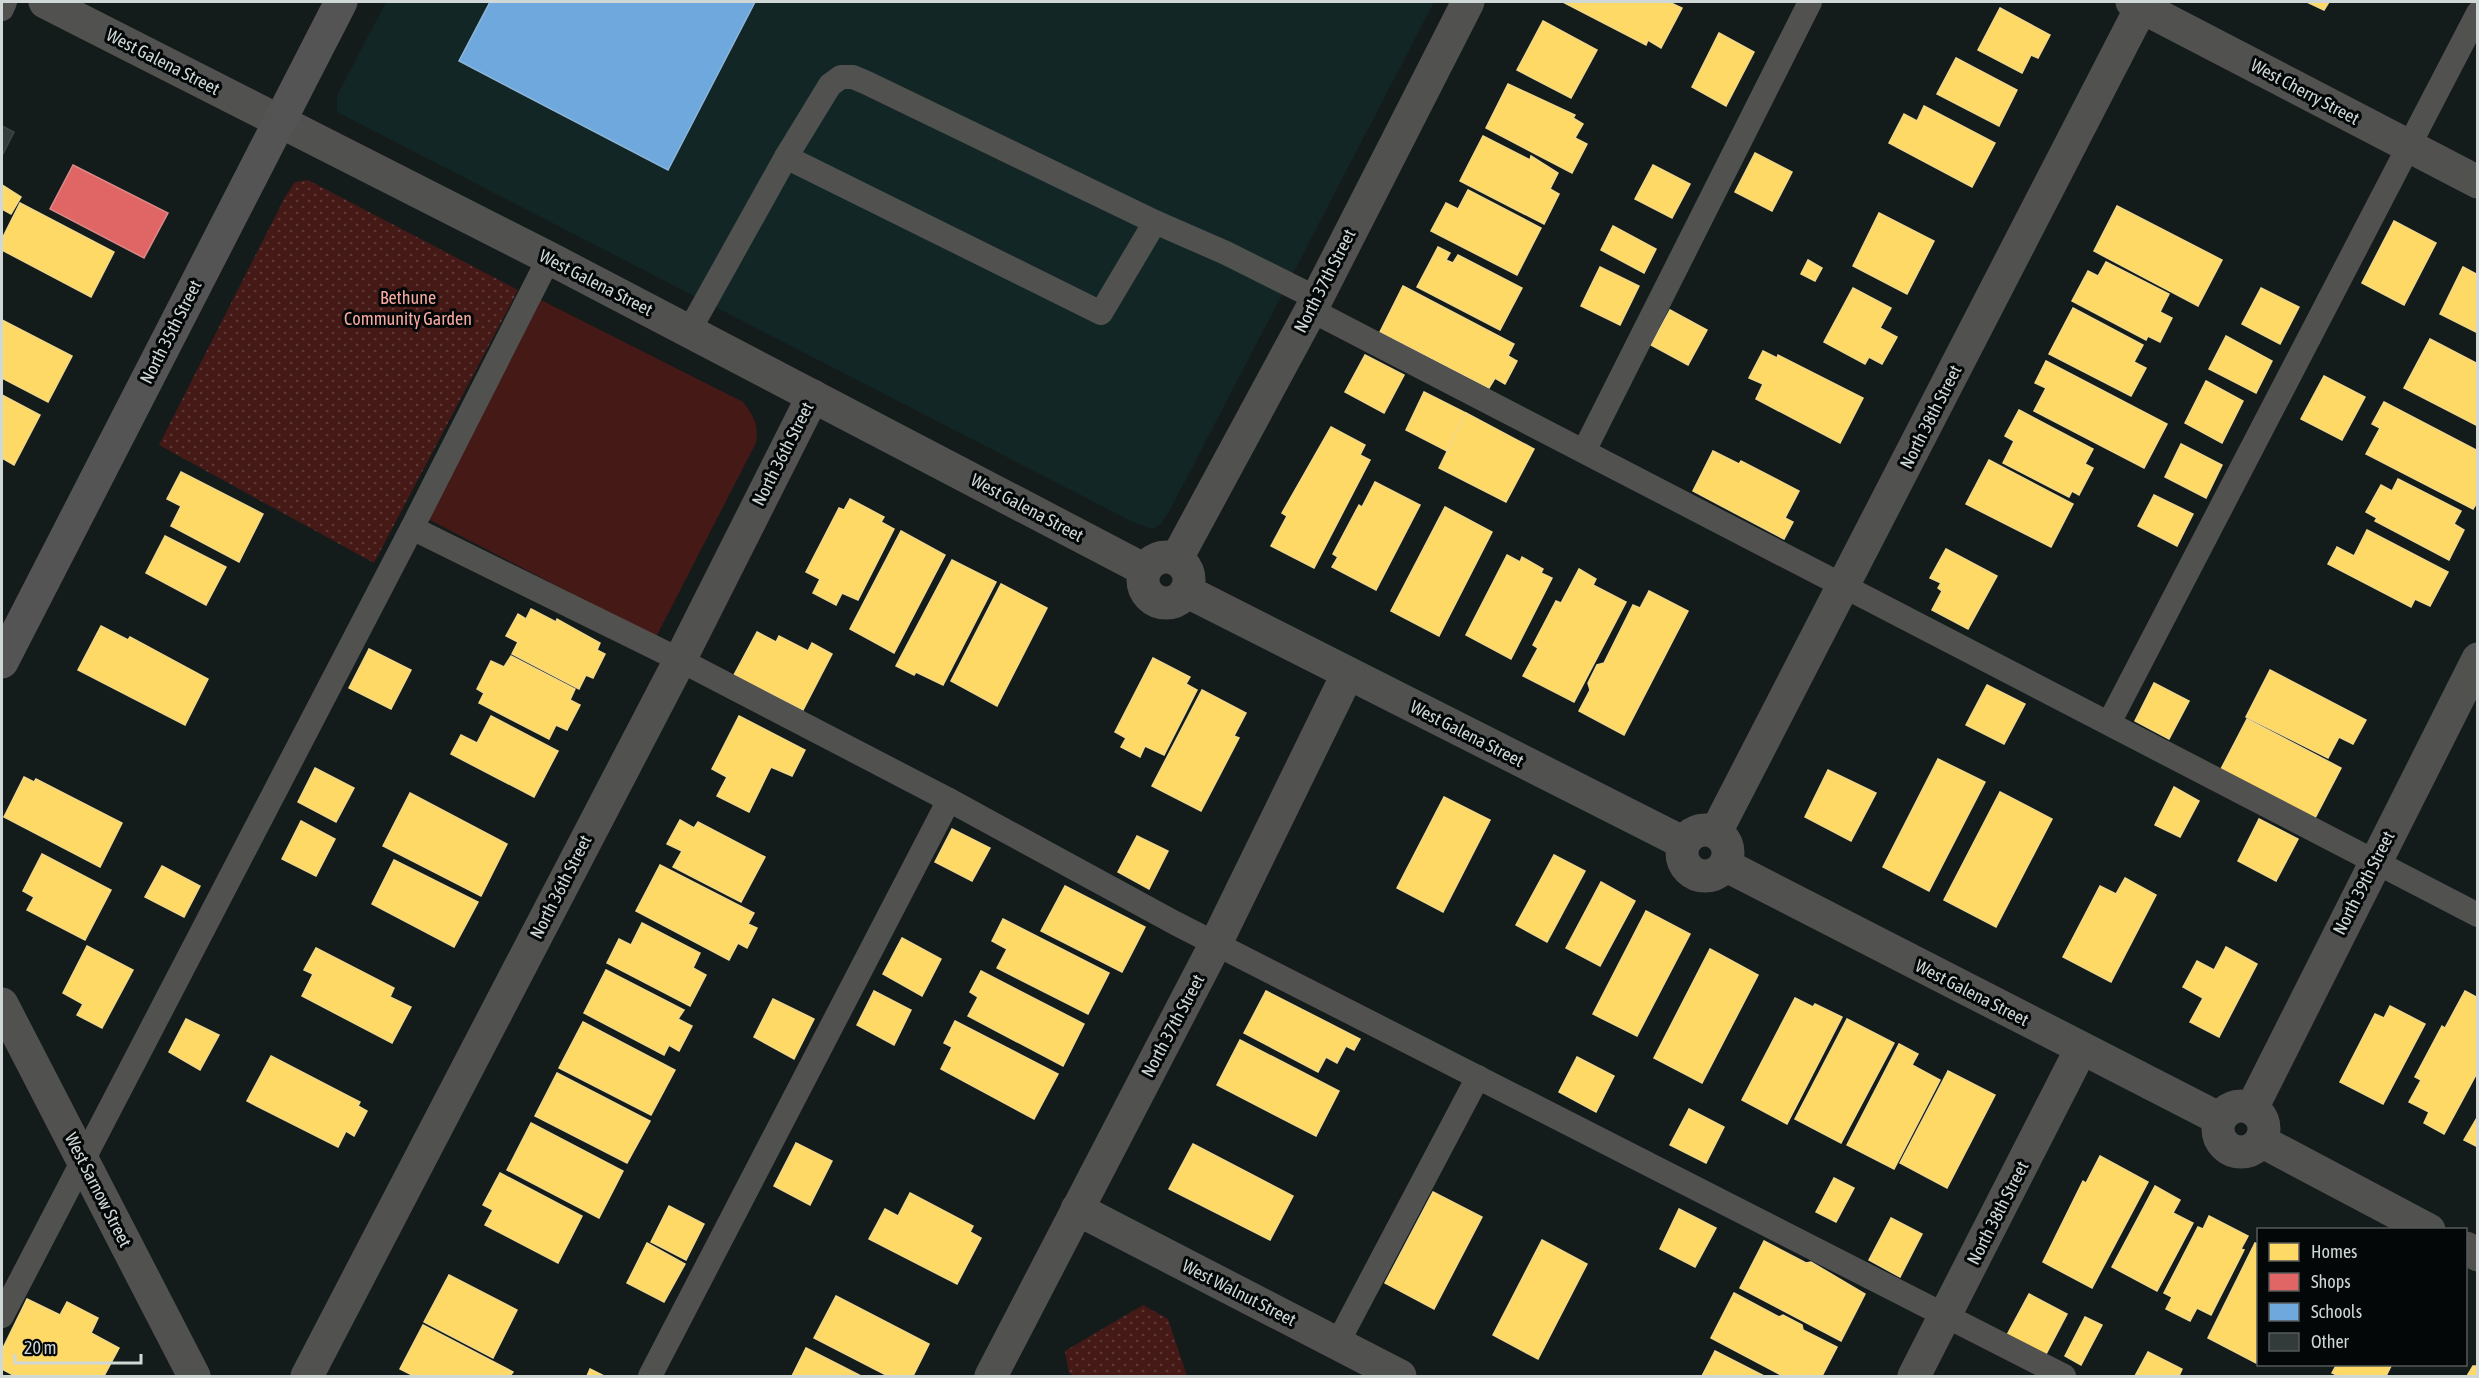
<svg xmlns="http://www.w3.org/2000/svg" width="2479" height="1378" font-family="'Asap Condensed',sans-serif">
<style>
.built{fill:#132626}
.grass{fill:#441916}
.park{fill:url(#park-dots)}
.homes{fill:#ffd966;stroke:#f1d888;stroke-width:1.5}
.shops{fill:#e06666;stroke:#db8888;stroke-width:1.5}
.schools{fill:#6fa8dc;stroke:#8cb6da;stroke-width:1.5}
.building{fill:#333a3a;stroke:#3e4444;stroke-width:1.5}
.lines{fill:none;stroke-linecap:round;stroke-linejoin:round}
.service{stroke:#515150;stroke-width:24}
.minor{stroke:#515150;stroke-width:33}
.secondary{stroke:#555454;stroke-width:33}
.labels{text-anchor:middle;stroke-width:6;stroke-linejoin:round;paint-order:stroke}
.street-label{font-size:18px;fill:#cfd7d7;stroke:#030707}
.park-label{font-size:18px;fill:#f8a9a0;stroke:#030707}
</style>
<defs>
<pattern id="park-dots" width="8" height="8" patternUnits="userSpaceOnUse" patternTransform="scale(1.5)"><rect width="8" height="8" fill="#441916"/><path d="M2 2h.1M6 6h.1" fill="none" stroke="#5e3a37" stroke-width="1.8" stroke-linecap="round"/></pattern>
</defs>
<rect width="100%" height="100%" fill="#141b1b"/>
<path class="built" d="M 386,2 L 1434,2 L 1170,510 L 1161,524 L 1152,529 L 1133,522 L 337,112 L 337,96 Z"/>
<path class="grass" d="M 541,300 L 743,402 C 754,416 759,425 756,443 L 656,637 L 428,519 Z"/>
<g class="park">
<path d="M 308,180 L 518,290 L 374,563 L 159,445 L 285,197 L 295,182 Z"/>
<path d="M 1143,1305 L 1168,1319 L 1187,1376 L 1075,1376 L 1069,1373 L 1065,1351 Z"/>
</g>
<g class="homes">
<path d="M 1563,2 L 1669,2 L 1682,8 L 1661,48 L 1648,40 L 1646,45 Z"/>
<path d="M 2307,2 L 2329,2 L 2324,10 Z"/>
<path d="M 2000,8 L 2050,35 L 2038,58 L 2031,55 L 2022,73 L 1978,50 Z"/>
<path d="M 1543,21 L 1597,50 L 1571,98 L 1517,70 Z"/>
<path d="M 1719,33 L 1754,52 L 1726,106 L 1692,87 Z"/>
<path d="M 1956,58 L 2017,90 L 1999,126 L 1937,94 Z"/>
<path d="M 1508,84 L 1575,115 L 1573,118 L 1583,124 L 1575,138 L 1587,144 L 1572,173 L 1486,128 Z"/>
<path d="M 1924,106 L 1995,143 L 1972,187 L 1889,143 L 1904,114 L 1917,121 Z"/>
<path d="M 1483,136 L 1530,160 L 1531,156 L 1558,173 L 1550,189 L 1559,194 L 1544,224 L 1460,181 Z"/>
<path d="M 1755,153 L 1792,172 L 1772,211 L 1735,192 Z"/>
<path d="M 1653,165 L 1690,184 L 1672,218 L 1635,199 Z"/>
<path d="M 2,185 L 21,197 L 11,214 L 2,209 Z"/>
<path d="M 1468,190 L 1541,228 L 1517,275 L 1431,231 L 1446,203 L 1458,209 Z"/>
<path d="M 20,203 L 114,252 L 91,297 L 2,250 L 2,239 Z"/>
<path d="M 2117,206 L 2222,260 L 2198,306 L 2094,251 Z"/>
<path d="M 1879,213 L 1934,241 L 1907,294 L 1853,266 Z"/>
<path d="M 2394,221 L 2436,243 L 2404,305 L 2362,283 Z"/>
<path d="M 1613,226 L 1656,249 L 1644,273 L 1601,250 Z"/>
<path d="M 1438,247 L 1450,253 L 1446,260 L 1453,263 L 1458,255 L 1522,288 L 1500,330 L 1417,287 Z"/>
<path d="M 1808,260 L 1822,268 L 1815,281 L 1801,274 Z"/>
<path d="M 2106,262 L 2169,294 L 2160,312 L 2172,318 L 2160,342 L 2148,336 L 2146,340 L 2072,301 L 2088,271 L 2098,276 Z"/>
<path d="M 1600,267 L 1639,286 L 1620,325 L 1581,306 Z"/>
<path d="M 2463,267 L 2478,275 L 2478,333 L 2440,314 Z"/>
<path d="M 1403,286 L 1514,344 L 1508,356 L 1517,361 L 1505,384 L 1495,378 L 1489,388 L 1380,332 Z"/>
<path d="M 1853,288 L 1891,308 L 1880,328 L 1897,337 L 1882,364 L 1869,357 L 1865,364 L 1824,342 Z"/>
<path d="M 2261,288 L 2299,307 L 2280,344 L 2242,324 Z"/>
<path d="M 2073,308 L 2143,345 L 2134,362 L 2146,368 L 2131,396 L 2049,354 Z"/>
<path d="M 1670,310 L 1707,330 L 1688,365 L 1651,345 Z"/>
<path d="M 2,320 L 72,356 L 48,402 L 2,378 Z"/>
<path d="M 2226,336 L 2272,361 L 2256,393 L 2209,369 Z"/>
<path d="M 2430,339 L 2478,364 L 2478,426 L 2404,388 Z"/>
<path d="M 1763,351 L 1777,358 L 1778,355 L 1863,398 L 1840,443 L 1756,399 L 1763,384 L 1749,378 Z"/>
<path d="M 1365,355 L 1404,375 L 1384,413 L 1345,392 Z"/>
<path d="M 2046,361 L 2167,424 L 2144,468 L 2034,411 L 2046,388 L 2035,383 Z"/>
<path d="M 2324,376 L 2365,397 L 2342,440 L 2301,419 Z"/>
<path d="M 2206,381 L 2243,401 L 2222,443 L 2185,423 Z"/>
<path d="M 1424,392 L 1466,413 L 1447,451 L 1406,430 Z"/>
<path d="M 2,395 L 40,415 L 14,465 L 2,458 Z"/>
<path d="M 2384,402 L 2478,451 L 2478,501 L 2473,509 L 2366,454 L 2380,428 L 2372,424 Z"/>
<path d="M 2019,410 L 2093,449 L 2085,464 L 2093,468 L 2079,495 L 2072,491 L 2069,497 L 2003,463 L 2014,441 L 2005,436 Z"/>
<path d="M 1466,413 L 1534,449 L 1506,502 L 1439,468 Z"/>
<path d="M 1331,427 L 1365,445 L 1360,455 L 1370,460 L 1314,568 L 1271,546 L 1287,516 L 1282,513 Z"/>
<path d="M 2181,444 L 2222,465 L 2206,498 L 2165,477 Z"/>
<path d="M 1713,451 L 1739,464 L 1741,461 L 1799,491 L 1785,518 L 1793,522 L 1784,539 L 1693,491 Z"/>
<path d="M 1989,460 L 2073,504 L 2051,547 L 1966,504 Z"/>
<path d="M 181,472 L 263,514 L 239,562 L 171,526 L 181,506 L 167,499 Z"/>
<path d="M 2398,479 L 2461,511 L 2454,524 L 2464,530 L 2449,560 L 2375,521 L 2377,518 L 2366,512 L 2381,485 L 2392,491 Z"/>
<path d="M 1375,482 L 1420,505 L 1376,590 L 1332,567 L 1338,557 L 1333,554 L 1359,505 L 1362,507 Z"/>
<path d="M 2154,495 L 2193,514 L 2177,546 L 2138,526 Z"/>
<path d="M 850,499 L 884,517 L 881,522 L 894,529 L 858,600 L 842,593 L 836,605 L 813,593 L 820,579 L 806,572 L 839,508 L 844,510 Z"/>
<path d="M 1445,507 L 1492,532 L 1439,636 L 1391,611 Z"/>
<path d="M 2367,530 L 2448,572 L 2430,606 L 2415,599 L 2411,607 L 2328,564 L 2337,547 L 2354,556 Z"/>
<path d="M 901,531 L 945,555 L 894,653 L 850,629 Z"/>
<path d="M 165,536 L 226,567 L 206,605 L 146,573 Z"/>
<path d="M 1946,549 L 1997,576 L 1968,629 L 1932,610 L 1942,591 L 1938,588 L 1941,583 L 1930,578 Z"/>
<path d="M 1507,555 L 1520,562 L 1522,557 L 1543,569 L 1541,573 L 1552,578 L 1511,659 L 1466,635 Z"/>
<path d="M 952,560 L 996,582 L 943,685 L 916,672 L 914,675 L 896,666 Z"/>
<path d="M 1579,569 L 1596,579 L 1593,585 L 1626,602 L 1574,702 L 1523,676 L 1538,648 L 1533,645 L 1556,601 L 1561,603 Z"/>
<path d="M 1001,584 L 1047,608 L 997,706 L 951,681 Z"/>
<path d="M 1649,591 L 1688,611 L 1624,735 L 1579,711 L 1590,690 L 1588,683 L 1597,665 L 1604,663 L 1633,605 L 1640,608 Z"/>
<path d="M 531,609 L 556,622 L 557,619 L 600,643 L 597,650 L 605,654 L 593,678 L 586,675 L 579,689 L 512,654 L 518,642 L 506,636 L 518,614 L 526,619 Z"/>
<path d="M 101,626 L 128,640 L 130,637 L 208,679 L 185,725 L 78,670 Z"/>
<path d="M 757,632 L 776,642 L 779,636 L 808,651 L 812,643 L 832,654 L 803,710 L 734,675 Z"/>
<path d="M 369,649 L 411,670 L 391,709 L 349,688 Z"/>
<path d="M 511,656 L 575,689 L 570,700 L 580,705 L 567,730 L 556,725 L 549,739 L 479,703 L 484,693 L 477,689 L 491,661 L 504,667 Z"/>
<path d="M 1153,658 L 1190,677 L 1186,684 L 1197,690 L 1164,755 L 1145,746 L 1140,757 L 1121,747 L 1126,738 L 1115,732 Z"/>
<path d="M 2270,670 L 2366,720 L 2353,744 L 2339,737 L 2328,758 L 2246,717 Z"/>
<path d="M 2154,683 L 2189,701 L 2169,739 L 2135,721 Z"/>
<path d="M 1987,685 L 2025,704 L 2004,744 L 1966,725 Z"/>
<path d="M 1202,690 L 1246,713 L 1234,736 L 1239,738 L 1201,811 L 1152,786 Z"/>
<path d="M 491,716 L 558,751 L 534,797 L 451,754 L 461,735 L 477,743 Z"/>
<path d="M 739,716 L 805,750 L 792,776 L 771,767 L 749,812 L 717,796 L 727,777 L 712,769 Z"/>
<path d="M 2247,719 L 2341,768 L 2315,818 L 2221,769 Z"/>
<path d="M 1938,759 L 1985,782 L 1929,891 L 1883,867 Z"/>
<path d="M 315,768 L 354,788 L 336,822 L 298,802 Z"/>
<path d="M 1828,770 L 1876,793 L 1851,841 L 1805,817 Z"/>
<path d="M 24,777 L 34,782 L 36,779 L 122,823 L 100,867 L 4,817 Z"/>
<path d="M 2174,787 L 2199,801 L 2180,837 L 2155,825 Z"/>
<path d="M 2000,792 L 2052,819 L 1996,927 L 1944,900 Z"/>
<path d="M 410,793 L 507,844 L 481,896 L 383,846 Z"/>
<path d="M 1444,797 L 1490,820 L 1443,912 L 1397,888 Z"/>
<path d="M 2259,819 L 2298,839 L 2276,881 L 2238,861 Z"/>
<path d="M 680,820 L 694,828 L 698,822 L 765,857 L 741,902 L 673,867 L 682,851 L 667,844 Z"/>
<path d="M 301,821 L 335,839 L 316,876 L 282,859 Z"/>
<path d="M 952,829 L 990,848 L 972,881 L 935,862 Z"/>
<path d="M 1137,836 L 1168,851 L 1149,889 L 1118,872 Z"/>
<path d="M 42,854 L 111,890 L 85,940 L 27,910 L 34,897 L 23,891 Z"/>
<path d="M 1554,855 L 1585,871 L 1547,942 L 1516,925 Z"/>
<path d="M 394,860 L 478,902 L 454,947 L 372,904 Z"/>
<path d="M 660,865 L 754,913 L 748,924 L 757,928 L 747,948 L 738,943 L 729,960 L 636,911 Z"/>
<path d="M 162,866 L 200,886 L 184,917 L 145,897 Z"/>
<path d="M 2125,878 L 2156,895 L 2111,982 L 2063,957 L 2100,886 L 2116,894 Z"/>
<path d="M 1601,882 L 1635,901 L 1600,966 L 1566,948 Z"/>
<path d="M 1065,886 L 1145,927 L 1122,972 L 1041,931 Z"/>
<path d="M 1646,911 L 1690,934 L 1637,1036 L 1593,1014 Z"/>
<path d="M 1003,919 L 1109,973 L 1088,1014 L 997,968 L 1007,949 L 992,941 Z"/>
<path d="M 642,923 L 700,953 L 693,968 L 706,975 L 690,1006 L 607,963 L 619,939 L 631,945 Z"/>
<path d="M 902,938 L 941,959 L 922,996 L 883,974 Z"/>
<path d="M 87,946 L 133,970 L 102,1028 L 77,1015 L 83,1004 L 63,993 Z"/>
<path d="M 2226,947 L 2257,964 L 2219,1037 L 2190,1022 L 2203,998 L 2183,987 L 2197,961 L 2214,970 Z"/>
<path d="M 316,948 L 394,988 L 390,997 L 411,1007 L 392,1043 L 302,996 L 313,974 L 304,970 Z"/>
<path d="M 1710,949 L 1758,975 L 1702,1083 L 1654,1058 Z"/>
<path d="M 606,970 L 684,1010 L 678,1019 L 692,1026 L 679,1051 L 669,1045 L 664,1055 L 584,1013 Z"/>
<path d="M 981,971 L 1084,1024 L 1063,1066 L 968,1016 L 978,997 L 970,992 Z"/>
<path d="M 874,991 L 911,1010 L 894,1045 L 857,1025 Z"/>
<path d="M 1266,991 L 1360,1039 L 1354,1050 L 1346,1046 L 1337,1063 L 1326,1057 L 1318,1072 L 1244,1033 Z"/>
<path d="M 2465,991 L 2478,998 L 2478,1071 L 2444,1134 L 2424,1123 L 2429,1112 L 2409,1102 L 2421,1080 L 2415,1077 L 2442,1026 L 2445,1028 Z"/>
<path d="M 1795,998 L 1813,1007 L 1815,1004 L 1842,1017 L 1787,1124 L 1742,1100 Z"/>
<path d="M 773,999 L 814,1019 L 794,1059 L 754,1037 Z"/>
<path d="M 2390,1006 L 2425,1024 L 2383,1104 L 2340,1082 L 2375,1014 L 2384,1018 Z"/>
<path d="M 186,1019 L 219,1035 L 200,1070 L 169,1052 Z"/>
<path d="M 1847,1019 L 1894,1043 L 1841,1143 L 1795,1119 Z"/>
<path d="M 955,1021 L 1058,1074 L 1034,1119 L 941,1069 L 952,1047 L 944,1043 Z"/>
<path d="M 583,1022 L 675,1070 L 651,1115 L 559,1068 Z"/>
<path d="M 1240,1040 L 1339,1091 L 1316,1136 L 1217,1085 Z"/>
<path d="M 1899,1044 L 1918,1054 L 1912,1065 L 1940,1080 L 1894,1169 L 1847,1145 Z"/>
<path d="M 271,1056 L 360,1102 L 358,1106 L 367,1111 L 354,1136 L 346,1131 L 338,1147 L 247,1101 Z"/>
<path d="M 1577,1057 L 1614,1076 L 1596,1112 L 1559,1092 Z"/>
<path d="M 1948,1071 L 1995,1095 L 1947,1188 L 1900,1163 Z"/>
<path d="M 557,1073 L 650,1121 L 627,1163 L 535,1116 Z"/>
<path d="M 1689,1109 L 1724,1127 L 1706,1163 L 1670,1145 Z"/>
<path d="M 2478,1116 L 2478,1147 L 2464,1140 Z"/>
<path d="M 531,1123 L 623,1171 L 599,1218 L 507,1170 Z"/>
<path d="M 796,1143 L 832,1161 L 810,1205 L 774,1186 Z"/>
<path d="M 1193,1144 L 1293,1196 L 1270,1240 L 1169,1189 Z"/>
<path d="M 2100,1156 L 2148,1182 L 2092,1288 L 2043,1262 L 2083,1181 L 2086,1183 Z"/>
<path d="M 500,1173 L 582,1216 L 558,1263 L 485,1225 L 493,1210 L 483,1205 Z"/>
<path d="M 1834,1178 L 1854,1188 L 1836,1222 L 1816,1212 Z"/>
<path d="M 2155,1186 L 2180,1200 L 2173,1213 L 2193,1223 L 2157,1291 L 2112,1267 Z"/>
<path d="M 1433,1192 L 1482,1217 L 1434,1309 L 1385,1283 Z"/>
<path d="M 910,1193 L 973,1226 L 970,1232 L 981,1238 L 957,1284 L 869,1239 L 885,1209 L 898,1216 Z"/>
<path d="M 669,1206 L 704,1224 L 686,1260 L 651,1242 Z"/>
<path d="M 1679,1209 L 1716,1228 L 1695,1267 L 1660,1249 Z"/>
<path d="M 2209,1216 L 2248,1236 L 2241,1249 L 2244,1250 L 2211,1315 L 2197,1308 L 2190,1321 L 2166,1309 L 2172,1297 L 2164,1293 L 2198,1227 L 2203,1229 Z"/>
<path d="M 1891,1218 L 1922,1234 L 1900,1277 L 1869,1260 Z"/>
<path d="M 1542,1240 L 1587,1264 L 1538,1359 L 1493,1335 Z"/>
<path d="M 1764,1241 L 1806,1263 L 1811,1262 L 1865,1294 L 1841,1341 L 1740,1288 Z"/>
<path d="M 647,1243 L 685,1264 L 664,1302 L 627,1283 Z"/>
<path d="M 2255,1243 L 2258,1244 L 2258,1357 L 2256,1363 L 2208,1338 Z"/>
<path d="M 449,1275 L 517,1310 L 493,1358 L 424,1322 Z"/>
<path d="M 1734,1293 L 1779,1317 L 1783,1315 L 1802,1325 L 1803,1330 L 1837,1347 L 1822,1376 L 1783,1376 L 1711,1338 Z"/>
<path d="M 2029,1294 L 2067,1314 L 2045,1356 L 2007,1335 Z"/>
<path d="M 836,1296 L 929,1344 L 913,1376 L 888,1376 L 814,1338 Z"/>
<path d="M 27,1299 L 60,1315 L 67,1302 L 98,1318 L 91,1333 L 119,1348 L 104,1376 L 15,1376 L 2,1369 L 2,1350 Z"/>
<path d="M 2085,1317 L 2102,1325 L 2081,1365 L 2065,1356 Z"/>
<path d="M 423,1325 L 513,1372 L 510,1376 L 414,1376 L 400,1369 Z"/>
<path d="M 806,1348 L 861,1376 L 792,1376 Z"/>
<path d="M 1715,1351 L 1764,1376 L 1702,1376 Z"/>
<path d="M 2148,1352 L 2182,1369 L 2179,1376 L 2135,1376 Z"/>
<path d="M 2337,1364 L 2392,1364 L 2386,1376 L 2339,1376 L 2332,1373 Z"/>
<path d="M 2473,1366 L 2478,1366 L 2478,1376 L 2467,1376 Z"/>
<path d="M 590,1369 L 604,1376 L 587,1376 Z"/>
</g>
<path class="shops" d="M 73,165 L 168,213 L 144,258 L 50,209 Z"/>
<path class="schools" d="M 490,2 L 755,2 L 668,170 L 459,61 Z"/>
<path class="building" d="M 2,126 L 14,132 L 2,156 Z"/>
<g class="lines">
<g class="service">
<path d="M 2,9 L 5,2"/>
<path d="M 786,157 L 1101,313 L 1155,222"/>
<path d="M 1311,310 L 2478,915"/>
<path d="M 689,331 L 786,157 L 830,85 L 841,77 L 853,77 L 867,83 L 1155,222 L 1226,253 L 1316,298"/>
<path d="M 1584,451 L 1810,2"/>
<path d="M 412,528 L 680,660 L 949,800 L 1175,923 L 2064,1376"/>
<path d="M 2109,723 L 2478,13"/>
<path d="M 2,1316 L 412,528 L 549,258"/>
<path d="M 1337,1344 L 1478,1077"/>
<path d="M 650,1376 L 949,800"/>
</g>
<g class="minor">
<path d="M 45,2 L 549,258 L 1145,570"/>
<path d="M 2132,2 L 2478,182"/>
<circle cx="1166" cy="580" r="23"/>
<path d="M 1177,558 L 1311,310 L 1468,2"/>
<path d="M 1186,591 L 1684,843"/>
<circle cx="1705" cy="853" r="23"/>
<path d="M 1716,832 L 2144,2"/>
<path d="M 1725,865 L 2220,1119"/>
<path d="M 2,1004 L 194,1376"/>
<circle cx="2241" cy="1129" r="23"/>
<path d="M 2252,1108 L 2478,659"/>
<path d="M 2261,1141 L 2429,1230"/>
<path d="M 1077,1209 L 1400,1376"/>
<path d="M 2466,1248 L 2478,1255"/>
<path d="M 307,1376 L 680,660 L 813,396"/>
<path d="M 991,1376 L 1216,943 L 1348,673"/>
<path d="M 1914,1376 L 2081,1049"/>
</g>
<path class="secondary" d="M 2,662 L 341,2"/>
</g>
<g class="labels">
<g class="street-label">
<text transform="translate(163 62) rotate(27)" y="6">West Galena Street</text>
<text transform="translate(2305 92) rotate(28)" y="6">West Cherry Street</text>
<text transform="translate(1325 281) rotate(-63)" y="6">North 37th Street</text>
<text transform="translate(596 283) rotate(27)" y="6">West Galena Street</text>
<text transform="translate(171 332) rotate(-63)" y="6">North 35th Street</text>
<text transform="translate(1931 417) rotate(-63)" y="6">North 38th Street</text>
<text transform="translate(783 454) rotate(-63)" y="6">North 36th Street</text>
<text transform="translate(1027 508) rotate(28)" y="6">West Galena Street</text>
<text transform="translate(1467 734) rotate(27)" y="6">West Galena Street</text>
<text transform="translate(2364 883) rotate(-63)" y="6">North 39th Street</text>
<text transform="translate(561 887) rotate(-63)" y="6">North 36th Street</text>
<text transform="translate(1972 993) rotate(27)" y="6">West Galena Street</text>
<text transform="translate(1173 1026) rotate(-62)" y="6">North 37th Street</text>
<text transform="translate(98 1190) rotate(63)" y="6">West Sarnow Street</text>
<text transform="translate(1998 1213) rotate(-63)" y="6">North 38th Street</text>
<text transform="translate(1239 1293) rotate(27)" y="6">West Walnut Street</text>
</g>
<g class="park-label">
<text x="408" y="304">Bethune<tspan x="408" dy="21">Community Garden</tspan></text>
</g>
</g>
<rect width="2479" height="1378" fill="none" stroke="#cfd7d7" stroke-width="6"/>
<rect x="2257" y="1228" width="210" height="138" fill="#030707" stroke="#555a5a" stroke-width="1.5"/>
<rect x="2269" y="1243" width="30" height="18" fill="#ffd966" stroke="#555a5a" stroke-width="1.5"/>
<text x="2311" y="1258" font-size="18" fill="#cfd7d7">Homes</text>
<rect x="2269" y="1273" width="30" height="18" fill="#e06666" stroke="#555a5a" stroke-width="1.5"/>
<text x="2311" y="1288" font-size="18" fill="#cfd7d7">Shops</text>
<rect x="2269" y="1303" width="30" height="18" fill="#6fa8dc" stroke="#555a5a" stroke-width="1.5"/>
<text x="2311" y="1318" font-size="18" fill="#cfd7d7">Schools</text>
<rect x="2269" y="1333" width="30" height="18" fill="#333a3a" stroke="#555a5a" stroke-width="1.5"/>
<text x="2311" y="1348" font-size="18" fill="#cfd7d7">Other</text>
<path d="M15 1354v9h126v-9" fill="none" stroke="#cfd7d7" stroke-width="3"/>
<text x="24" y="1354" font-size="18" fill="#cfd7d7" stroke="#030707" stroke-width="4.5" paint-order="stroke">20 m</text>
</svg>
